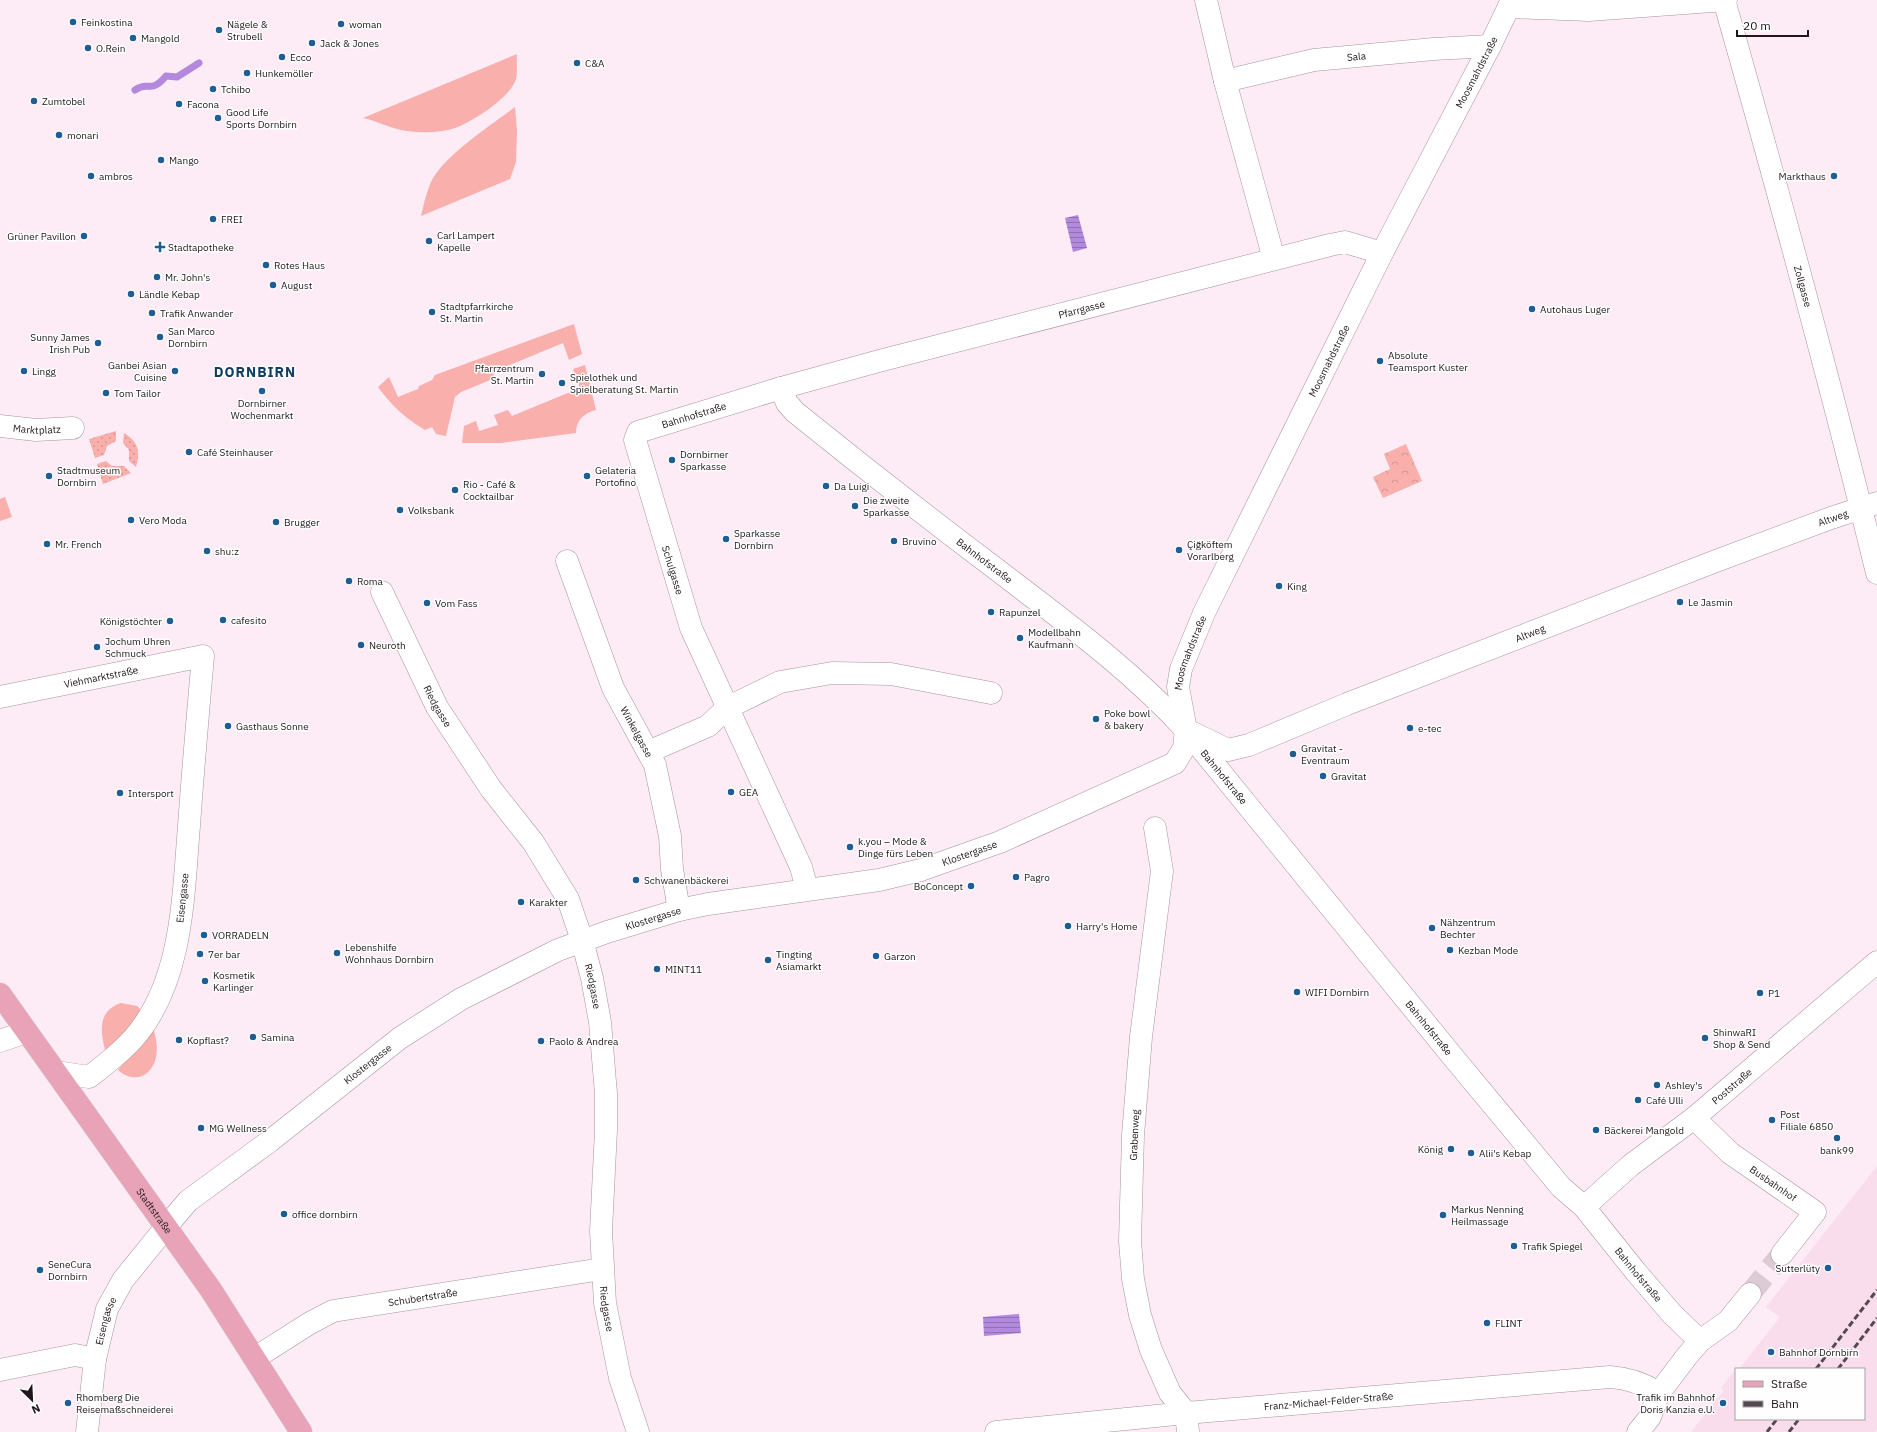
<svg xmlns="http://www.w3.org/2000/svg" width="1877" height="1432" font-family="'IBM Plex Sans',sans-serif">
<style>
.built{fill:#fadded}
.grass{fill:#f9afac}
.park{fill:url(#park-crowns)}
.garden{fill:url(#garden-dots)}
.water{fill:url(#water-rules)}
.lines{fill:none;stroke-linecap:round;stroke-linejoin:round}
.stream{stroke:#b289dd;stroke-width:7}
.minor-tunnel{stroke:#dccbd4;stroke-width:22;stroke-dasharray:22 11;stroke-linecap:butt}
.minor-casing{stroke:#a7939e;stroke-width:23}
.tertiary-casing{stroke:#a7939e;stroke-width:23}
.secondary-casing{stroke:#a7939e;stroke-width:23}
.primary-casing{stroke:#d2d1d1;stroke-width:23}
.minor{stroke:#fff;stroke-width:22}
.tertiary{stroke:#fff;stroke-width:22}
.secondary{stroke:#fff;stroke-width:22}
.primary{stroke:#e8a3b8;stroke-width:22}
.rail{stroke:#544a4f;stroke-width:3;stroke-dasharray:6 3;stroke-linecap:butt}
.poi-dot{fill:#1f5e94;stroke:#fefefe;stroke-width:1.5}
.labels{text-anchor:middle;stroke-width:3;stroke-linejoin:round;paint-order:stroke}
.poi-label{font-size:10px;fill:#1f171b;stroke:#fefefe;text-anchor:start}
.street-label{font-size:10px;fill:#1f171b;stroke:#fefefe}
.district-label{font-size:14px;font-weight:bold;letter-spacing:1px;fill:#133e63;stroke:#fefefe}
</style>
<defs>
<pattern id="park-crowns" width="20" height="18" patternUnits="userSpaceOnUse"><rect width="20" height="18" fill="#f9afac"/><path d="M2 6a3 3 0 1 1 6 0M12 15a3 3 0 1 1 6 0" fill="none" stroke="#d59693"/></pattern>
<pattern id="garden-dots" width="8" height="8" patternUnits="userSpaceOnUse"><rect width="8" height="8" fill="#f9afac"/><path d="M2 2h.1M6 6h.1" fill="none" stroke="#d59693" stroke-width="1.8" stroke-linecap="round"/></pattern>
<pattern id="water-rules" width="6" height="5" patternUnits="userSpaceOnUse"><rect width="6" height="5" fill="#b289dd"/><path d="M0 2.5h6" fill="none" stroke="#906fb2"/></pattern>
</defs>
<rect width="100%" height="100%" fill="#fdebf5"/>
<path class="built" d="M 1877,1166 L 1877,1430 L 1875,1432 L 1691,1432 L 1724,1390 L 1721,1388 L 1735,1370 L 1736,1419 L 1864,1419 L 1864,1369 L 1739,1369 L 1780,1317 L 1766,1307 Z"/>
<g class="grass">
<path d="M 517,54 C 516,61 518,71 516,79 C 511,97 472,122 455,128 C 440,133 423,133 407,131 C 391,129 378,121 363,118 Z"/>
<path d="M 515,107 L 517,131 L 516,162 L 510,179 L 421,216 C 424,204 427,189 433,178 C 448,153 491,125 515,107 Z"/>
<path d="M 574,324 L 582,354 L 569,360 L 563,343 L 493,372 L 495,378 L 461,392 L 455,397 L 446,436 L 436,434 L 432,427 L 425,430 C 404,417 393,407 378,387 L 389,377 L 398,397 L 418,389 L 419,386 L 432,380 L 435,375 Z"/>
<path d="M 585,365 L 596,410 C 584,413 576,420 576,433 L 501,443 L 462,443 L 464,426 L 476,421 L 479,431 L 498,425 L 494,415 L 508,410 L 512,416 L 580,388 L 573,369 Z"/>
<path d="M 5,497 L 12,517 L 0,521 L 0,499 Z"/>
<path d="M 121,1003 L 137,1006 L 143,1012 L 116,1042 L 105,1050 C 100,1030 98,1011 121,1003 Z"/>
<path d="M 152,1026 C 156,1036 158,1046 156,1057 C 152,1077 133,1084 118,1070 Z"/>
</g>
<path class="park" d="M 1406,444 L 1422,481 L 1383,498 L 1373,477 L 1390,469 L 1384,454 Z"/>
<g class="garden">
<path d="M 116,431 L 116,441 L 107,446 L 104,455 L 95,458 L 89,439 Z"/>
<path d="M 124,433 C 138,441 141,452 136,467 L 129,461 L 129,450 L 123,443 Z"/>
<path d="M 106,461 L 112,466 L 124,466 L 131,473 L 103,484 L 97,464 Z"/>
</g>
<g class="water">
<path d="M 1078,215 L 1087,248 L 1073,252 L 1065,218 Z"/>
<path d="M 1019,1314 L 1021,1333 L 984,1336 L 983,1317 Z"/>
</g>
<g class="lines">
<path class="stream" d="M 135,90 C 148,80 150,95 166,76 L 177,77 L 199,63"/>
<path class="minor-tunnel" d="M 1750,1294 L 1782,1254"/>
<defs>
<g id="minor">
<path d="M 1206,0 L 1225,81 L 1274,259"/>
<path id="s1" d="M 1724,0 C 1778,190 1830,381 1877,573"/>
<path d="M 1509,7 L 1589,10 L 1726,0"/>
<path id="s2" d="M 1225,81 L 1314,60 L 1434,49 L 1490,46"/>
<path id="s3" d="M 781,388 L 787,403 L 795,412 C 863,467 931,520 1000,572 C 1065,622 1130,669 1186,730 L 1453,1057 L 1561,1187 L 1584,1207 L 1636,1272 L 1672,1314 L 1700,1341"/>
<path id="s4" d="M 0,426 L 36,430 L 73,428"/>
<path id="s5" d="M 567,561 L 613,688 L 655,765 L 670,836 L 672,869 L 679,910"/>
<path id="s6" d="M 382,592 L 437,707 L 491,789 L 533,842 L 568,899 L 582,940 L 592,978 L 600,1022 L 606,1094 L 606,1130 L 601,1231 L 605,1303 L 620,1378 L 638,1432"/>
<path id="s7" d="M 0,697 L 203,656 C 198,713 193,769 189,826 C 183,897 183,982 133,1039 C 120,1053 105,1065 89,1077 L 56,1072"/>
<path id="s8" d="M 1193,733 L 1228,750 L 1249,745 L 1347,704 L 1716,561 L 1831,518 L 1877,503"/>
<path d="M 648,752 L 708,726 L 727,708 L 780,682 L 832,673 L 891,674 L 991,693"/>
<path d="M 1155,828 L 1162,871 L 1141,1037 L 1133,1135 L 1130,1241 L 1133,1279 L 1140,1315 L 1151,1350 L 1170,1393 L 1186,1413 L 1188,1432"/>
<path id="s9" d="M 807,889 L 801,867 L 691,628 L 635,440 L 638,432 L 781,388 L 879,361 L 1330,245 L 1345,242 L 1382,253"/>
<path d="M 0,1041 L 26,1032"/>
<path id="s10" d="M 1694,1118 L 1730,1153 L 1815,1212 L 1782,1254"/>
<path id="s11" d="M 1584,1207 L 1631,1165 L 1694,1118 L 1877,962"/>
<path id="s12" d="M 255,1358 L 310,1323 L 333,1311 L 602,1269"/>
<path d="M 0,1370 L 75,1355 L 95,1359"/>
<path id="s13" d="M 996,1432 L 1186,1413 L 1610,1377 C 1628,1378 1644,1384 1659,1393"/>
<path d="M 1638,1432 L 1650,1417 L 1659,1393 L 1687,1356 L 1700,1341 L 1728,1321 L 1750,1294"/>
</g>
<g id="tertiary">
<path id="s14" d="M 166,1227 L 188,1201 L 270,1141 L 400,1038 L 461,999 L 558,950 L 607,932 L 679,910 L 708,904 L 879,880 L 921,870 L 1000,842 L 1175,763 L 1184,748 L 1186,730 L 1178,687 L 1181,669 L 1204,613 L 1382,253 L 1490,46 L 1512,0"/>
</g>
<g id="secondary">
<path id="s15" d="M 87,1432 L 95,1359 L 107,1309 L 123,1280 L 166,1227"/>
</g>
<g id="primary">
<path id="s16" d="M 0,994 L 211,1290 L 301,1432"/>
</g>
</defs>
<use href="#minor" class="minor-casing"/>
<use href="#tertiary" class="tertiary-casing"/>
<use href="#secondary" class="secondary-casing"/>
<use href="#primary" class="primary-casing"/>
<use href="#minor" class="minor"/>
<use href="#tertiary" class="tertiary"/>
<use href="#secondary" class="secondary"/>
<use href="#primary" class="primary"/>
<g class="rail">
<path d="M 1816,1369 L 1877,1290"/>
<path d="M 1838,1369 L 1877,1318"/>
<path d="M 1767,1432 L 1777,1419"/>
<path d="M 1789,1432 L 1799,1419"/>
</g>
</g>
<g class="poi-dot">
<circle cx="73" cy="22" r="4"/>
<circle cx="341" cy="24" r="4"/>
<circle cx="219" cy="30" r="4"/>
<circle cx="133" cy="38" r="4"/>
<circle cx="312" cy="43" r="4"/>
<circle cx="88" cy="48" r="4"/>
<circle cx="282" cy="57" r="4"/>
<circle cx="577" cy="63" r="4"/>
<circle cx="247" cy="73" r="4"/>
<circle cx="213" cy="89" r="4"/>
<circle cx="34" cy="101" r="4"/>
<circle cx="179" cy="104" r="4"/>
<circle cx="218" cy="118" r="4"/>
<circle cx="59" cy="135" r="4"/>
<circle cx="161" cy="160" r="4"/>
<circle cx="91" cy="176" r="4"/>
<circle cx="1834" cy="176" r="4"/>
<circle cx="213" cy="219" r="4"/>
<circle cx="84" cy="236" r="4"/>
<circle cx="429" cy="241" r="4"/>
<path d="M158 241h4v4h4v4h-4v4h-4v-4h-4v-4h4z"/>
<circle cx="266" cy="265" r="4"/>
<circle cx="157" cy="277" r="4"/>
<circle cx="273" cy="285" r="4"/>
<circle cx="131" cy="294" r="4"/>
<circle cx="1532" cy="309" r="4"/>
<circle cx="432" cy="312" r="4"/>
<circle cx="152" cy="313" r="4"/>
<circle cx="160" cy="337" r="4"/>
<circle cx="98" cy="343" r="4"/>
<circle cx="1380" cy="361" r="4"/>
<circle cx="24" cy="371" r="4"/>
<circle cx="175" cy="371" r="4"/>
<circle cx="542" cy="374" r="4"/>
<circle cx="562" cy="383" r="4"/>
<circle cx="262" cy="391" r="4"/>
<circle cx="106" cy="393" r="4"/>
<circle cx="189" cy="452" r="4"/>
<circle cx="672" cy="460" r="4"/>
<circle cx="49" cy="476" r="4"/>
<circle cx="587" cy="476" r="4"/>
<circle cx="826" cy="486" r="4"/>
<circle cx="455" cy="490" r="4"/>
<circle cx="855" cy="506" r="4"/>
<circle cx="400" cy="510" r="4"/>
<circle cx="131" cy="520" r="4"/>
<circle cx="276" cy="522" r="4"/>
<circle cx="726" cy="539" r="4"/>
<circle cx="894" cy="541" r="4"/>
<circle cx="47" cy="544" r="4"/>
<circle cx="1179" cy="550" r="4"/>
<circle cx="207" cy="551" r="4"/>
<circle cx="349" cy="581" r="4"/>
<circle cx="1279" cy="586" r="4"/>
<circle cx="1680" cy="602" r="4"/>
<circle cx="427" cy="603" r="4"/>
<circle cx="991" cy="612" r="4"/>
<circle cx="223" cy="620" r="4"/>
<circle cx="170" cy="621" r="4"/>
<circle cx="1020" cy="638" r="4"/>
<circle cx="361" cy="645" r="4"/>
<circle cx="97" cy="647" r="4"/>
<circle cx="1096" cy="719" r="4"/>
<circle cx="228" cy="726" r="4"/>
<circle cx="1410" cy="728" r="4"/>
<circle cx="1293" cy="754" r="4"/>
<circle cx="1323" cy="776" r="4"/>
<circle cx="731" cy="792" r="4"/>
<circle cx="120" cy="793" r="4"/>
<circle cx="850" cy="847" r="4"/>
<circle cx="1016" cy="877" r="4"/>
<circle cx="636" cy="880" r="4"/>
<circle cx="971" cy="886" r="4"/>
<circle cx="521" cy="902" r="4"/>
<circle cx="1068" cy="926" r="4"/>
<circle cx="1432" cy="928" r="4"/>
<circle cx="204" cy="935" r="4"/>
<circle cx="1450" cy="950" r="4"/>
<circle cx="337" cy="953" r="4"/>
<circle cx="200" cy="954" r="4"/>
<circle cx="876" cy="956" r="4"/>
<circle cx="768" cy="960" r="4"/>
<circle cx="657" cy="969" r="4"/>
<circle cx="205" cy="981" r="4"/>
<circle cx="1297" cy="992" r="4"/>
<circle cx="1760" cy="993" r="4"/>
<circle cx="253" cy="1037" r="4"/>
<circle cx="1705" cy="1038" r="4"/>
<circle cx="179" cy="1040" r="4"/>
<circle cx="541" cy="1041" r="4"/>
<circle cx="1657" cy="1085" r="4"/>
<circle cx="1638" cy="1100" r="4"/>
<circle cx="1772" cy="1120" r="4"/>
<circle cx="201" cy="1128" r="4"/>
<circle cx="1596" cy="1130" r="4"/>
<circle cx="1837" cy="1138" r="4"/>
<circle cx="1451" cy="1149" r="4"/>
<circle cx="1471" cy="1153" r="4"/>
<circle cx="284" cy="1214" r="4"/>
<circle cx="1443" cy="1215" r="4"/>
<circle cx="1514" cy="1246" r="4"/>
<circle cx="1828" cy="1268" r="4"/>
<circle cx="40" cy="1270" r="4"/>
<circle cx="1487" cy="1323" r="4"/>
<circle cx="1771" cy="1352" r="4"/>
<circle cx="68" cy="1403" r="4"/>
<circle cx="1723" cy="1403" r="4"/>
</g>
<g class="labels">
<g class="poi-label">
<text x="81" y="26">Feinkostina</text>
<text x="227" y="28">Nägele &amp;<tspan x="227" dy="12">Strubell</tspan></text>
<text x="349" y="28">woman</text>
<text x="141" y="42">Mangold</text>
<text x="320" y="47">Jack &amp; Jones</text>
<text x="96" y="52">O.Rein</text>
<text x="290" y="61">Ecco</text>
<text x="585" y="67">C&amp;A</text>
<text x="255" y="77">Hunkemöller</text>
<text x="221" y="93">Tchibo</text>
<text x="42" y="105">Zumtobel</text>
<text x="187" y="108">Facona</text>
<text x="226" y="116">Good Life<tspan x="226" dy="12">Sports Dornbirn</tspan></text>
<text x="67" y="139">monari</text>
<text x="169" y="164">Mango</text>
<text x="99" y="180">ambros</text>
<text x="1826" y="180" text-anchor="end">Markthaus</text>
<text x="221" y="223">FREI</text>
<text x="437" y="239">Carl Lampert<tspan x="437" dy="12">Kapelle</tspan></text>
<text x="76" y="240" text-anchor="end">Grüner Pavillon</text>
<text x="168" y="251">Stadtapotheke</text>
<text x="274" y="269">Rotes Haus</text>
<text x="165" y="281">Mr. John's</text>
<text x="281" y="289">August</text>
<text x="139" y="298">Ländle Kebap</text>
<text x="440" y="310">Stadtpfarrkirche<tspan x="440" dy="12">St. Martin</tspan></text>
<text x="1540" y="313">Autohaus Luger</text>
<text x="160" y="317">Trafik Anwander</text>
<text x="168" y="335">San Marco<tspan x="168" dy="12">Dornbirn</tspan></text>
<text x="90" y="341" text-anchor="end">Sunny James<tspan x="90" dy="12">Irish Pub</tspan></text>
<text x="1388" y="359">Absolute<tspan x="1388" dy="12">Teamsport Kuster</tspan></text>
<text x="167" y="369" text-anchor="end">Ganbei Asian<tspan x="167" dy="12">Cuisine</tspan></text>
<text x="534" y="372" text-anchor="end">Pfarrzentrum<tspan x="534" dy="12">St. Martin</tspan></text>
<text x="32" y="375">Lingg</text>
<text x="570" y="381">Spielothek und<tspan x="570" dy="12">Spielberatung St. Martin</tspan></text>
<text x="114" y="397">Tom Tailor</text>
<text x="262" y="407" text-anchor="middle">Dornbirner<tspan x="262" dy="12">Wochenmarkt</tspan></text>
<text x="197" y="456">Café Steinhauser</text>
<text x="680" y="458">Dornbirner<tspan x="680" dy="12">Sparkasse</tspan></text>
<text x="57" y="474">Stadtmuseum<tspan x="57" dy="12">Dornbirn</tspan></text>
<text x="595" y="474">Gelateria<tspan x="595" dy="12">Portofino</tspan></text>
<text x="463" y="488">Rio - Café &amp;<tspan x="463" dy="12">Cocktailbar</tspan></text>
<text x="834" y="490">Da Luigi</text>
<text x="863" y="504">Die zweite<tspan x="863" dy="12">Sparkasse</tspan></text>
<text x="408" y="514">Volksbank</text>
<text x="139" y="524">Vero Moda</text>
<text x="284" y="526">Brugger</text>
<text x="734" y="537">Sparkasse<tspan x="734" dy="12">Dornbirn</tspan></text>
<text x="902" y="545">Bruvino</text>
<text x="55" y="548">Mr. French</text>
<text x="1187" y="548">Çiğköftem<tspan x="1187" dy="12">Vorarlberg</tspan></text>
<text x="215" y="555">shu:z</text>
<text x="357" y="585">Roma</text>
<text x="1287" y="590">King</text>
<text x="1688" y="606">Le Jasmin</text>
<text x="435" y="607">Vom Fass</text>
<text x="999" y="616">Rapunzel</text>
<text x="231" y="624">cafesito</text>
<text x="162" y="625" text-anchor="end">Königstöchter</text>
<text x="1028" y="636">Modellbahn<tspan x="1028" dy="12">Kaufmann</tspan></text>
<text x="105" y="645">Jochum Uhren<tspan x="105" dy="12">Schmuck</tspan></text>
<text x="369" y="649">Neuroth</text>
<text x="1104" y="717">Poke bowl<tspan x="1104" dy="12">&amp; bakery</tspan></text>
<text x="236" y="730">Gasthaus Sonne</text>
<text x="1418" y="732">e-tec</text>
<text x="1301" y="752">Gravitat -<tspan x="1301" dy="12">Eventraum</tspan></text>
<text x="1331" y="780">Gravitat</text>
<text x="739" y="796">GEA</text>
<text x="128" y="797">Intersport</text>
<text x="858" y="845">k.you – Mode &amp;<tspan x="858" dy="12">Dinge fürs Leben</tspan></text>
<text x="1024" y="881">Pagro</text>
<text x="644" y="884">Schwanenbäckerei</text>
<text x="963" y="890" text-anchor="end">BoConcept</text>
<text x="529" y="906">Karakter</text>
<text x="1440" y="926">Nähzentrum<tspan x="1440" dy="12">Bechter</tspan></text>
<text x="1076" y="930">Harry's Home</text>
<text x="212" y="939">VORRADELN</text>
<text x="345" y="951">Lebenshilfe<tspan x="345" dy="12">Wohnhaus Dornbirn</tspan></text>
<text x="1458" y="954">Kezban Mode</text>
<text x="208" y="958">7er bar</text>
<text x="776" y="958">Tingting<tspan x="776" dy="12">Asiamarkt</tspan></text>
<text x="884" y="960">Garzon</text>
<text x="665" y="973">MINT11</text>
<text x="213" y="979">Kosmetik<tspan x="213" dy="12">Karlinger</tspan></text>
<text x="1305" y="996">WIFI Dornbirn</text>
<text x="1768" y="997">P1</text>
<text x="1713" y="1036">ShinwaRI<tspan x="1713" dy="12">Shop &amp; Send</tspan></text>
<text x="261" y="1041">Samina</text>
<text x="187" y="1044">Kopflast?</text>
<text x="549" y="1045">Paolo &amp; Andrea</text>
<text x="1665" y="1089">Ashley's</text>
<text x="1646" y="1104">Café Ulli</text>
<text x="1780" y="1118">Post<tspan x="1780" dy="12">Filiale 6850</tspan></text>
<text x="209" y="1132">MG Wellness</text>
<text x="1604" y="1134">Bäckerei Mangold</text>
<text x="1443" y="1153" text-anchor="end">König</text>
<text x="1837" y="1154" text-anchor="middle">bank99</text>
<text x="1479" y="1157">Alii's Kebap</text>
<text x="1451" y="1213">Markus Nenning<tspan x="1451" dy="12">Heilmassage</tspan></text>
<text x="292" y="1218">office dornbirn</text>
<text x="1522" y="1250">Trafik Spiegel</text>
<text x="48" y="1268">SeneCura<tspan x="48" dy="12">Dornbirn</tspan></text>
<text x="1820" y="1272" text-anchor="end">Sutterlüty</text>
<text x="1495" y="1327">FLINT</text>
<text x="1779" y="1356">Bahnhof Dornbirn</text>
<text x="76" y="1401">Rhomberg Die<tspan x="76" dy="12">Reisemaßschneiderei</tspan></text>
<text x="1715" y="1401" text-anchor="end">Trafik im Bahnhof<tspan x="1715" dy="12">Doris Kanzia e.U.</tspan></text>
</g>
<g class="street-label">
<text dy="4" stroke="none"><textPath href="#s2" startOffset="134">Sala</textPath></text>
<text dy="4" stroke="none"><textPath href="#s14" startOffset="1895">Moosmahdstraße</textPath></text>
<text dy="4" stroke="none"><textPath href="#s1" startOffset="297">Zollgasse</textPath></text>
<text dy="4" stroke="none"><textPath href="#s9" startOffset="951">Pfarrgasse</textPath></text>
<text dy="4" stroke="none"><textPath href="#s14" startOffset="1571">Moosmahdstraße</textPath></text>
<text dy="4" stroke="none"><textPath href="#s9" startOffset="549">Bahnhofstraße</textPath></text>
<text dy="4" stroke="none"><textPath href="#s4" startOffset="37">Marktplatz</textPath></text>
<text dy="4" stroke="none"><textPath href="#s8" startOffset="687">Altweg</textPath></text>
<text dy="4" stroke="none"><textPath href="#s3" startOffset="269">Bahnhofstraße</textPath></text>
<text transform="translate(673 570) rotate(73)" y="4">Schulgasse</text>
<text dy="4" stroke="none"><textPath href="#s8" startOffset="363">Altweg</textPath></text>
<text dy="4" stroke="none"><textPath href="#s14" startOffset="1247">Moosmahdstraße</textPath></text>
<text dy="4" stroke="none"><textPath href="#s7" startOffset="103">Viehmarktstraße</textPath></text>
<text dy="4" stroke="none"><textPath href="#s6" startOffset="127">Riedgasse</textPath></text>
<text dy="4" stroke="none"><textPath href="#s5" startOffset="185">Winkelgasse</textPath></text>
<text dy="4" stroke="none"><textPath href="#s3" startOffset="593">Bahnhofstraße</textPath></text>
<text dy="4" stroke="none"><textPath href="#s14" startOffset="907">Klostergasse</textPath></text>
<text transform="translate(182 898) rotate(-84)" y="4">Eisengasse</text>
<text dy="4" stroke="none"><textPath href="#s14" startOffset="583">Klostergasse</textPath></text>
<text dy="4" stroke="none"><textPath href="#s6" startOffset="451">Riedgasse</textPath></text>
<text dy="4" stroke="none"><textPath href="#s3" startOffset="917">Bahnhofstraße</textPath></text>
<text dy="4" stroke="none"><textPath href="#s14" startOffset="260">Klostergasse</textPath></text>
<text dy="4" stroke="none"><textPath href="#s11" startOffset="191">Poststraße</textPath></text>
<text transform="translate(1134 1135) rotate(-87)" y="4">Grabenweg</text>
<text dy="4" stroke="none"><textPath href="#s10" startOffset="103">Busbahnhof</textPath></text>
<text dy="4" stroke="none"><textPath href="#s16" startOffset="266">Stadtstraße</textPath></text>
<text dy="4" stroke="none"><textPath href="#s3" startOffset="1241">Bahnhofstraße</textPath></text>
<text dy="4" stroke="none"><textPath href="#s12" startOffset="182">Schubertstraße</textPath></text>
<text dy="4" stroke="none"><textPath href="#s6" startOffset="775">Riedgasse</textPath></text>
<text dy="4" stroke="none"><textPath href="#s15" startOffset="113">Eisengasse</textPath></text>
<text dy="4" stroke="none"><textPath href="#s13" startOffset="334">Franz-Michael-Felder-Straße</textPath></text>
</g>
<g class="district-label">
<text x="255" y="377">DORNBIRN</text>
</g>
</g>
<rect x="1735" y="1368" width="130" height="52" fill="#fefefe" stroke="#a5a2a3"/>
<rect x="1743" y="1381" width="20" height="6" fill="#e8a3b8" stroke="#a5a2a3"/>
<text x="1771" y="1388" font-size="12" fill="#1f171b">Straße</text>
<rect x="1743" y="1401" width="20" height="6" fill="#544a4f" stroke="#a5a2a3"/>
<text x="1771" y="1408" font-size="12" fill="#1f171b">Bahn</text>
<g transform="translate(32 1400) rotate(156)" stroke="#fefefe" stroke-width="3" paint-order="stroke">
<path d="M0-3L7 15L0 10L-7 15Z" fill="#1f171b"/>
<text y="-6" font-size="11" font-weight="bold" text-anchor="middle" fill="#1f171b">N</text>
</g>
<path d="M1737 30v6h71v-6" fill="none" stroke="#1f171b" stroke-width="2"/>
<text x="1743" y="30" font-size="12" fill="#1f171b" stroke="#fefefe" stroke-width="3" paint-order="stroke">20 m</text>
</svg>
